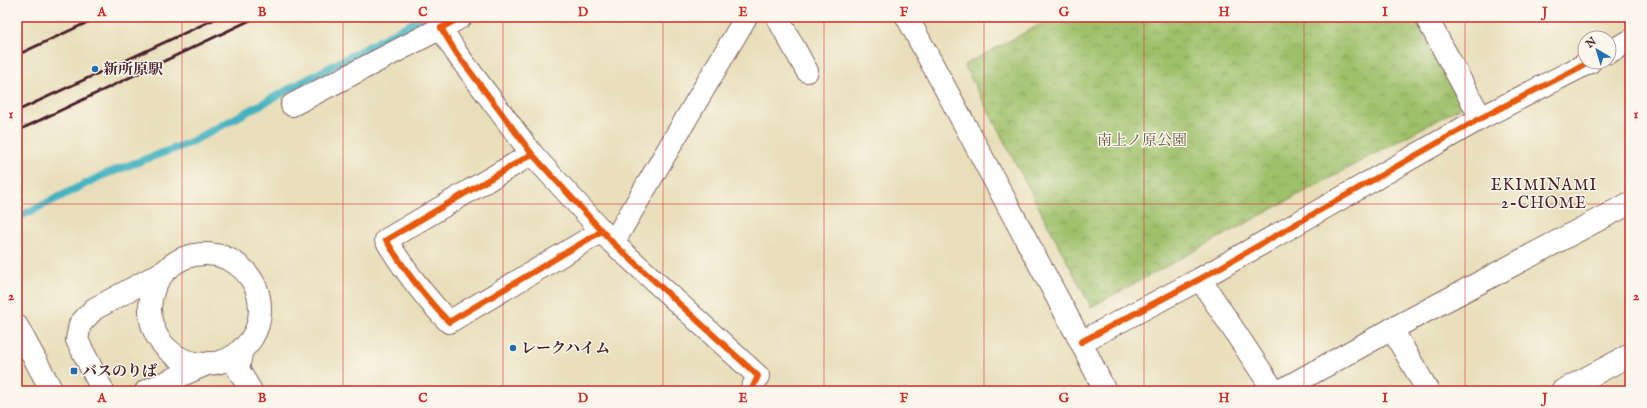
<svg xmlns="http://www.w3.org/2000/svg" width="1647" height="408" font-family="'IM FELL English','Noto Serif JP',serif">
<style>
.park{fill:url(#park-crowns);stroke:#74704a}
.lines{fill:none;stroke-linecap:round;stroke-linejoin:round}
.stream{stroke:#45b3c1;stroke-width:8}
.minor-casing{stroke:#81625d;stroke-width:24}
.minor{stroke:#fff;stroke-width:22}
.rail{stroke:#4a1f2b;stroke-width:3}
.cycleway-casing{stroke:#fbf7ec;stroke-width:8}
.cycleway{stroke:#e8590c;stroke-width:6}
.grid{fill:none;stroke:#d62828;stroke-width:1;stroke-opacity:0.55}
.poi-dot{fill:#1f6fb2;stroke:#fbf7ec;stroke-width:1.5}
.labels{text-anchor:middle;stroke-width:3;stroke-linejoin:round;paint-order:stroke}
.poi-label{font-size:15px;font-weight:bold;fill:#4a1f2b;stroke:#fbf7ec;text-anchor:start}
.park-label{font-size:15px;fill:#675741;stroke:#fbf7ec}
.neighbourhood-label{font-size:16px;letter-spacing:1px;fill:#4a1f2b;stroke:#fbf7ec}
.neatline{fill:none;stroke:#d62828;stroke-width:1.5}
.grid-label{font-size:13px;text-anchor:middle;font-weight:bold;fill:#d62828}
</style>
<defs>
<pattern id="park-crowns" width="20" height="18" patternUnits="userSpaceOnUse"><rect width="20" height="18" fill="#9ec069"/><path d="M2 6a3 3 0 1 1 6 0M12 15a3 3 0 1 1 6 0" fill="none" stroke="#839b57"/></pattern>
</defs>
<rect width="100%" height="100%" fill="#fbf7ec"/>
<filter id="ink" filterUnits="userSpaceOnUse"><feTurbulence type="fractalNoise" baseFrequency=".025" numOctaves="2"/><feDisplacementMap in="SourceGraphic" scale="8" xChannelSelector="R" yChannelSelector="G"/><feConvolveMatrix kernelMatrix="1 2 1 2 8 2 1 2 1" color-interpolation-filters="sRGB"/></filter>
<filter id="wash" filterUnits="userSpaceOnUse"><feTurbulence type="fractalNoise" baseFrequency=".012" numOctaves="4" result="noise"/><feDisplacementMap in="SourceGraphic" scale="16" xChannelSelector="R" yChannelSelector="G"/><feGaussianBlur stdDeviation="0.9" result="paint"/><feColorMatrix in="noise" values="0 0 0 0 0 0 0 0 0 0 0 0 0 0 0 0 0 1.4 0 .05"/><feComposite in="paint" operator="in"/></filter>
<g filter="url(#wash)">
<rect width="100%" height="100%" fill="#e8deb9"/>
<path class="park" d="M 1054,17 L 1413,17 L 1463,106 L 1091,307 L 964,65 Z"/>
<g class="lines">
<path class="stream" d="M 17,218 L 103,175 L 189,143 L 424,17"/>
</g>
</g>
<g filter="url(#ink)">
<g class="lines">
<defs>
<g id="minor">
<path d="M 461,17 L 441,28 L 457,54 L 532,154 L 602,231 L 613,243 L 758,376 L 751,391"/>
<path d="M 777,17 L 807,71"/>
<path d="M 907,17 L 1081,342 L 1105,391"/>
<path d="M 1426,17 L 1481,118"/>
<path d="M 1609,52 L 1630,41"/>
<path d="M 292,105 L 441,28"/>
<path d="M 532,154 L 386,240 C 404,269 425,298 449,322 L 602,231"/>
<path d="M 613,243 L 746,17"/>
<circle cx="205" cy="309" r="55"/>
<path d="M 1200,279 L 1274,391"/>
<path d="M 17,326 L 52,391"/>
<path d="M 1392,329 L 1428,391"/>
<path d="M 1081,342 L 1200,279 L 1481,118 L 1590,62"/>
<path d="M 242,349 L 238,369 L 251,391"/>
<path d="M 103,391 L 77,340 L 80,324 L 94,309 L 165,271"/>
<path d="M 146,391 L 209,363"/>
<path d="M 1280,391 L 1392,329 L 1630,203"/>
<path d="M 1562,391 L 1630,355"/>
</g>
</defs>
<use href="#minor" class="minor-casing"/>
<use href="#minor" class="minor"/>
<g class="rail">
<path d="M 17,55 L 99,17"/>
<path d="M 17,111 L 219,17"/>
<path d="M 17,131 L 257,17"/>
</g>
<defs>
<g id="cycleway">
<path d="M 461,17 L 441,28 L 457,54 L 532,154 L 602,231 L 613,243 L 758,376 L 751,391"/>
<path d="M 532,154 L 386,240 C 404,269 425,298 449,322 L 602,231"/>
<path d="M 1081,342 L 1200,279 L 1481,118 L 1590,62"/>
</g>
</defs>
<use href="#cycleway" class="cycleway-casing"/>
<use href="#cycleway" class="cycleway"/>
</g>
</g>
<path class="grid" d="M 182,17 L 182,391M 343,17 L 343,391M 503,17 L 503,391M 663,17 L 663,391M 824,17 L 824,391M 984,17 L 984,391M 1144,17 L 1144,391M 1304,17 L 1304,391M 1465,17 L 1465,391M 17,204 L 1630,204"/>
<g class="poi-dot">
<circle cx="95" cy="69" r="4"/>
<circle cx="513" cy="348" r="4"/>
<rect x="70" y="367" width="8" height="8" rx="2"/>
</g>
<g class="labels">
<g class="poi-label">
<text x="103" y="74">新所原駅</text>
<text x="521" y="353">レークハイム</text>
<text x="82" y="376">バスのりば</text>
</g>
<g class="park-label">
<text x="1142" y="145">南上ノ原公園</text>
</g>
<g class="neighbourhood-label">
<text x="1544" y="190">EKIMINAMI<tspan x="1544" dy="18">2-CHOME</tspan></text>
</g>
</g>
<rect width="1647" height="408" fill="none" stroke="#fbf7ec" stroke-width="44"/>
<g transform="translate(1597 50) rotate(322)"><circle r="19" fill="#fbf7ec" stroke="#b4a19f"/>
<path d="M0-3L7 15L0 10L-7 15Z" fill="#1f6fb2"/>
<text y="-6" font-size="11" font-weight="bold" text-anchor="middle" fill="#4a1f2b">N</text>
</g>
<rect x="22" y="22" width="1603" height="364" class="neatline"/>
<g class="grid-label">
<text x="102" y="16">A</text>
<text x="262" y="16">B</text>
<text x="423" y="16">C</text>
<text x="583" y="16">D</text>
<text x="743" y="16">E</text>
<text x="904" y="16">F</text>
<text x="1064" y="16">G</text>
<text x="1224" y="16">H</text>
<text x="1385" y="16">I</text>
<text x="1545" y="16">J</text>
<text x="11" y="118">1</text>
<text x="1636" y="118">1</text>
<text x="11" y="300">2</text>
<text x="1636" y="300">2</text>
<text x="102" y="402">A</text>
<text x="262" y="402">B</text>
<text x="423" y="402">C</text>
<text x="583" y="402">D</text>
<text x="743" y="402">E</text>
<text x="904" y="402">F</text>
<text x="1064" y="402">G</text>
<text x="1224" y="402">H</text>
<text x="1385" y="402">I</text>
<text x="1545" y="402">J</text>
</g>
</svg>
